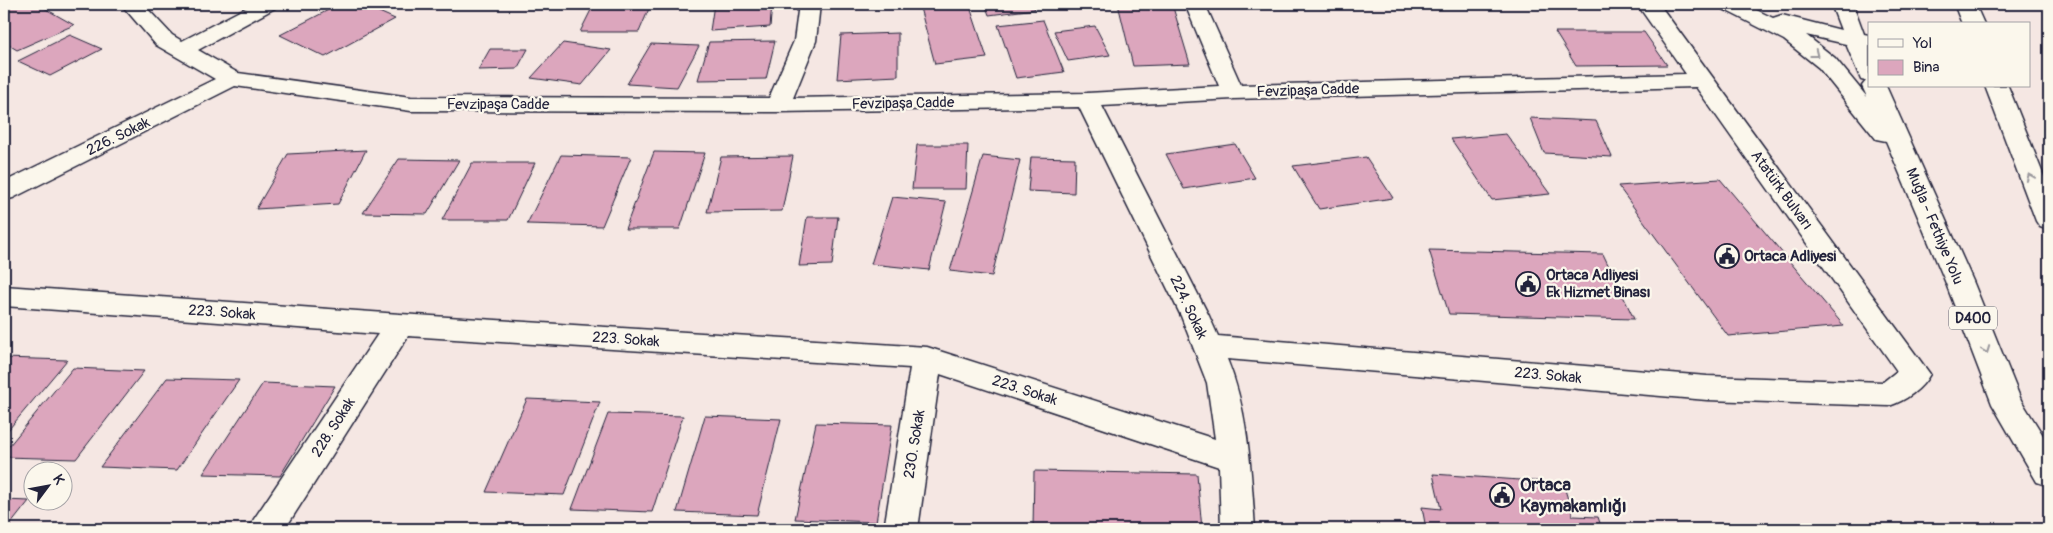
<svg xmlns="http://www.w3.org/2000/svg" width="2053" height="533" font-family="Pangolin,sans-serif">
<style>
.building{fill:#dca6bd;stroke:#22223b}
.lines{fill:none;stroke-linecap:round;stroke-linejoin:round}
.minor-casing{stroke:#22223b;stroke-width:3}
.highway-casing{stroke:#22223b;stroke-width:3}
.minor{fill:#fbf7ec;fill-rule:evenodd}
.highway{fill:#fbf7ec;fill-rule:evenodd}
.oneway{stroke:#99979c}
.labels{text-anchor:middle;stroke-width:4.5;stroke-linejoin:round;paint-order:stroke}
.shield{fill:#fbf7ec;stroke:#636270;stroke-width:1}
.shield-label{font-size:14px;font-weight:bold;fill:#22223b}
.street-label{font-size:15px;fill:#22223b;stroke:#fbf7ec}
.poi-label{font-size:15px;font-weight:bold;fill:#22223b;stroke:#fbf7ec;text-anchor:start}
.near-poi-label{font-size:18px;font-weight:bold;fill:#22223b;stroke:#fbf7ec;text-anchor:start}
</style>
<rect width="100%" height="100%" fill="#f5e7e3"/>
<filter id="ink" filterUnits="userSpaceOnUse"><feTurbulence type="fractalNoise" baseFrequency=".02" numOctaves="2"/><feDisplacementMap in="SourceGraphic" scale="10" xChannelSelector="R" yChannelSelector="G"/><feConvolveMatrix kernelMatrix="1 2 1 2 8 2 1 2 1" color-interpolation-filters="sRGB"/></filter>
<g filter="url(#ink)">
<g class="building">
<path d="M 4,4 L 37,4 L 74,25 L 17,50 L 4,42 Z"/>
<path d="M 340,4 L 361,4 L 395,19 L 325,57 L 280,35 Z"/>
<path d="M 594,4 L 651,4 L 639,32 L 580,32 Z"/>
<path d="M 714,4 L 772,4 L 770,27 L 710,31 Z"/>
<path d="M 919,4 L 969,4 L 987,58 L 935,64 Z"/>
<path d="M 985,4 L 1033,4 L 1035,9 L 989,15 Z"/>
<path d="M 1118,4 L 1172,4 L 1190,64 L 1133,66 Z"/>
<path d="M 1043,20 L 1064,72 L 1016,78 L 998,25 Z"/>
<path d="M 1095,26 L 1110,55 L 1068,61 L 1054,31 Z"/>
<path d="M 1555,32 L 1644,32 L 1667,65 L 1576,66 Z"/>
<path d="M 898,33 L 898,76 L 837,79 L 841,35 Z"/>
<path d="M 70,35 L 102,49 L 50,76 L 18,61 Z"/>
<path d="M 775,41 L 766,79 L 698,80 L 709,42 Z"/>
<path d="M 563,43 L 611,50 L 582,85 L 531,78 Z"/>
<path d="M 651,44 L 699,46 L 677,87 L 627,84 Z"/>
<path d="M 490,49 L 528,49 L 517,69 L 478,70 Z"/>
<path d="M 1530,118 L 1596,121 L 1612,157 L 1544,153 Z"/>
<path d="M 1506,134 L 1550,194 L 1492,200 L 1451,139 Z"/>
<path d="M 1235,144 L 1255,178 L 1184,189 L 1166,154 Z"/>
<path d="M 917,145 L 968,145 L 966,189 L 912,189 Z"/>
<path d="M 366,150 L 338,204 L 256,209 L 288,154 Z"/>
<path d="M 654,152 L 705,153 L 680,229 L 625,229 Z"/>
<path d="M 561,155 L 631,157 L 602,226 L 527,224 Z"/>
<path d="M 793,156 L 782,211 L 707,212 L 721,157 Z"/>
<path d="M 983,156 L 1020,160 L 992,276 L 950,271 Z"/>
<path d="M 1031,157 L 1075,158 L 1074,193 L 1028,191 Z"/>
<path d="M 1366,157 L 1393,198 L 1319,209 L 1293,166 Z"/>
<path d="M 399,159 L 459,160 L 427,214 L 363,213 Z"/>
<path d="M 472,163 L 535,163 L 508,220 L 442,220 Z"/>
<path d="M 1720,179 L 1844,326 L 1728,336 L 1618,186 Z"/>
<path d="M 892,197 L 946,202 L 929,270 L 871,264 Z"/>
<path d="M 807,217 L 838,217 L 832,265 L 799,266 Z"/>
<path d="M 1429,250 L 1603,254 L 1634,319 L 1449,314 Z"/>
<path d="M 4,358 L 67,360 L 4,435 Z"/>
<path d="M 73,368 L 144,371 L 76,459 L 4,457 L 4,452 Z"/>
<path d="M 167,378 L 239,380 L 177,470 L 100,467 Z"/>
<path d="M 263,383 L 335,386 L 280,476 L 203,474 Z"/>
<path d="M 527,399 L 600,402 L 564,495 L 486,492 Z"/>
<path d="M 608,414 L 683,416 L 652,512 L 572,509 Z"/>
<path d="M 705,416 L 781,419 L 757,515 L 677,512 Z"/>
<path d="M 816,423 L 892,425 L 876,522 L 795,519 Z"/>
<path d="M 1034,471 L 1197,474 L 1202,529 L 1033,529 Z"/>
<path d="M 1433,474 L 1563,483 L 1573,516 L 1598,517 L 1602,529 L 1426,529 L 1422,507 L 1441,509 Z"/>
<path d="M 4,500 L 29,501 L 7,529 L 4,529 Z"/>
</g>
<g class="lines">
<defs>
<path id="minor" d="M 121,4 L 143,4 L 172,35 L 182,41 L 253,4 L 278,4 L 275,8 L 198,50 L 238,73 L 411,97 L 769,98 L 794,41 L 799,4 L 820,4 L 816,41 L 793,98 L 1087,93 L 1219,86 L 1185,4 L 1205,4 L 1241,85 L 1686,74 L 1637,4 L 1659,4 L 1930,374 C 1922,389 1905,401 1889,406 L 1707,400 L 1227,359 C 1249,412 1251,472 1255,529 L 1221,529 L 1219,467 L 940,374 L 918,529 L 884,529 L 910,368 L 408,336 L 285,529 L 249,529 L 254,519 L 378,334 L 4,306 L 4,286 L 400,314 L 927,347 L 1215,439 L 1207,383 L 1181,316 L 1079,107 L 778,112 L 411,111 L 235,86 L 13,198 L 4,200 L 4,182 L 215,79 L 156,45 ZM 1696,87 L 1897,371 L 1883,382 L 1707,376 L 1218,336 L 1209,316 L 1102,106 L 1233,99 Z"/>
<g id="highway">
<path d="M 1717,4 L 1744,4 L 1773,18 L 1782,15 L 1841,30 L 1831,4 L 1853,4 L 1864,34 L 1869,35 L 1869,86 L 1886,86 L 1973,281 L 2021,400 L 2049,445 L 2049,486 L 2037,482 L 1992,404 L 1945,281 L 1886,141 L 1876,139 L 1819,68 L 1784,40 L 1721,8 ZM 1806,35 L 1846,44 L 1861,80 L 1866,81 L 1862,86 L 1867,97 L 1835,58 Z"/>
<path d="M 1954,4 L 1975,4 L 1984,24 L 1962,24 Z"/>
<path d="M 1985,86 L 2008,86 L 2049,189 L 2049,230 L 2040,227 L 2036,221 Z"/>
</g>
</defs>
<use href="#minor" class="minor-casing"/>
<use href="#highway" class="highway-casing"/>
<use href="#minor" class="minor"/>
<use href="#highway" class="highway"/>
</g>
<defs><path id="oneway-chevron" d="M-2-3.5L2.5 0L-2 3.5" fill="none" stroke-width="1.6" stroke-linecap="round" stroke-linejoin="round" transform="scale(1.25)"/></defs>
<g class="oneway">
<use href="#oneway-chevron" transform="translate(1815 54) rotate(38)"/>
<use href="#oneway-chevron" transform="translate(2030 177) rotate(-112)"/>
<use href="#oneway-chevron" transform="translate(1986 350) rotate(69)"/>
</g>
</g>
<defs>
<symbol id="civic-ring" viewBox="-11 -11 22 22"><circle r="9.5" fill="#fbf7ec" stroke="#22223b" stroke-width="1.5"/><path d="M-.6-6.5H3V-4.5H.6V-3L4-1V1h2V6H-6V1h2V-1L-.6-3ZM-1.2 2.5V6h2.4V2.5Z" fill="#22223b"/></symbol>
</defs>
<g fill-rule="evenodd">
<use href="#civic-ring" x="1713" y="242" width="28" height="28"/>
<use href="#civic-ring" x="1514" y="270" width="28" height="28"/>
<use href="#civic-ring" x="1488" y="481" width="28" height="28"/>
</g>
<g class="labels">
<rect class="shield" x="1949" y="306.5" width="48" height="23" rx="4"/>
<g class="shield-label">
<text x="1973" y="323">D400</text>
</g>
<g class="street-label">
<text transform="translate(1308 90) rotate(-2)" y="5">Fevzipaşa Cadde</text>
<text transform="translate(903 103) rotate(-1)" y="5">Fevzipaşa Cadde</text>
<text x="498" y="109">Fevzipaşa Cadde</text>
<text transform="translate(118 136) rotate(-26)" y="5">226. Sokak</text>
<text transform="translate(1782 190) rotate(54)" y="5">Atatürk Bulvarı</text>
<text transform="translate(1935 226) rotate(67)" y="5">Muğla - Fethiye Yolu</text>
<text transform="translate(1189 307) rotate(65)" y="5">224. Sokak</text>
<text transform="translate(222 312) rotate(4)" y="5">223. Sokak</text>
<text transform="translate(626 339) rotate(4)" y="5">223. Sokak</text>
<text transform="translate(1548 375) rotate(5)" y="5">223. Sokak</text>
<text transform="translate(1025 390) rotate(18)" y="5">223. Sokak</text>
<text transform="translate(333 427) rotate(-57)" y="5">228. Sokak</text>
<text transform="translate(914 444) rotate(-81)" y="5">230. Sokak</text>
</g>
<g class="poi-label">
<text x="1744" y="261">Ortaca Adliyesi</text>
<text x="1546" y="280">Ortaca Adliyesi<tspan x="1546" dy="17">Ek Hizmet Binası</tspan></text>
</g>
<g class="near-poi-label">
<text x="1520" y="491">Ortaca<tspan x="1520" dy="21">Kaymakamlığı</tspan></text>
</g>
</g>
<rect width="2053" height="533" fill="none" stroke="#fbf7ec" stroke-width="20"/>
<rect x="10" y="10" width="2033" height="513" fill="none" stroke="#22223b" stroke-width="2" filter="url(#ink)"/>
<rect x="1868" y="22" width="162" height="65" fill="#fbf7ec" stroke="#a4a2a5"/>
<rect x="1878" y="39" width="25" height="8" fill="#fbf7ec" stroke="#a4a2a5"/>
<text x="1913" y="48" font-size="15" fill="#22223b">Yol</text>
<rect x="1878" y="60" width="25" height="15" fill="#dca6bd" stroke="#a4a2a5"/>
<text x="1913" y="72" font-size="15" fill="#22223b">Bina</text>
<g transform="translate(48 486) rotate(58)"><circle r="24" fill="#fbf7ec" stroke="#a4a2a5"/>
<path d="M0-4L9 19L0 12L-9 19Z" fill="#22223b"/>
<text y="-8" font-size="14" font-weight="bold" text-anchor="middle" fill="#22223b">K</text>
</g>
</svg>
